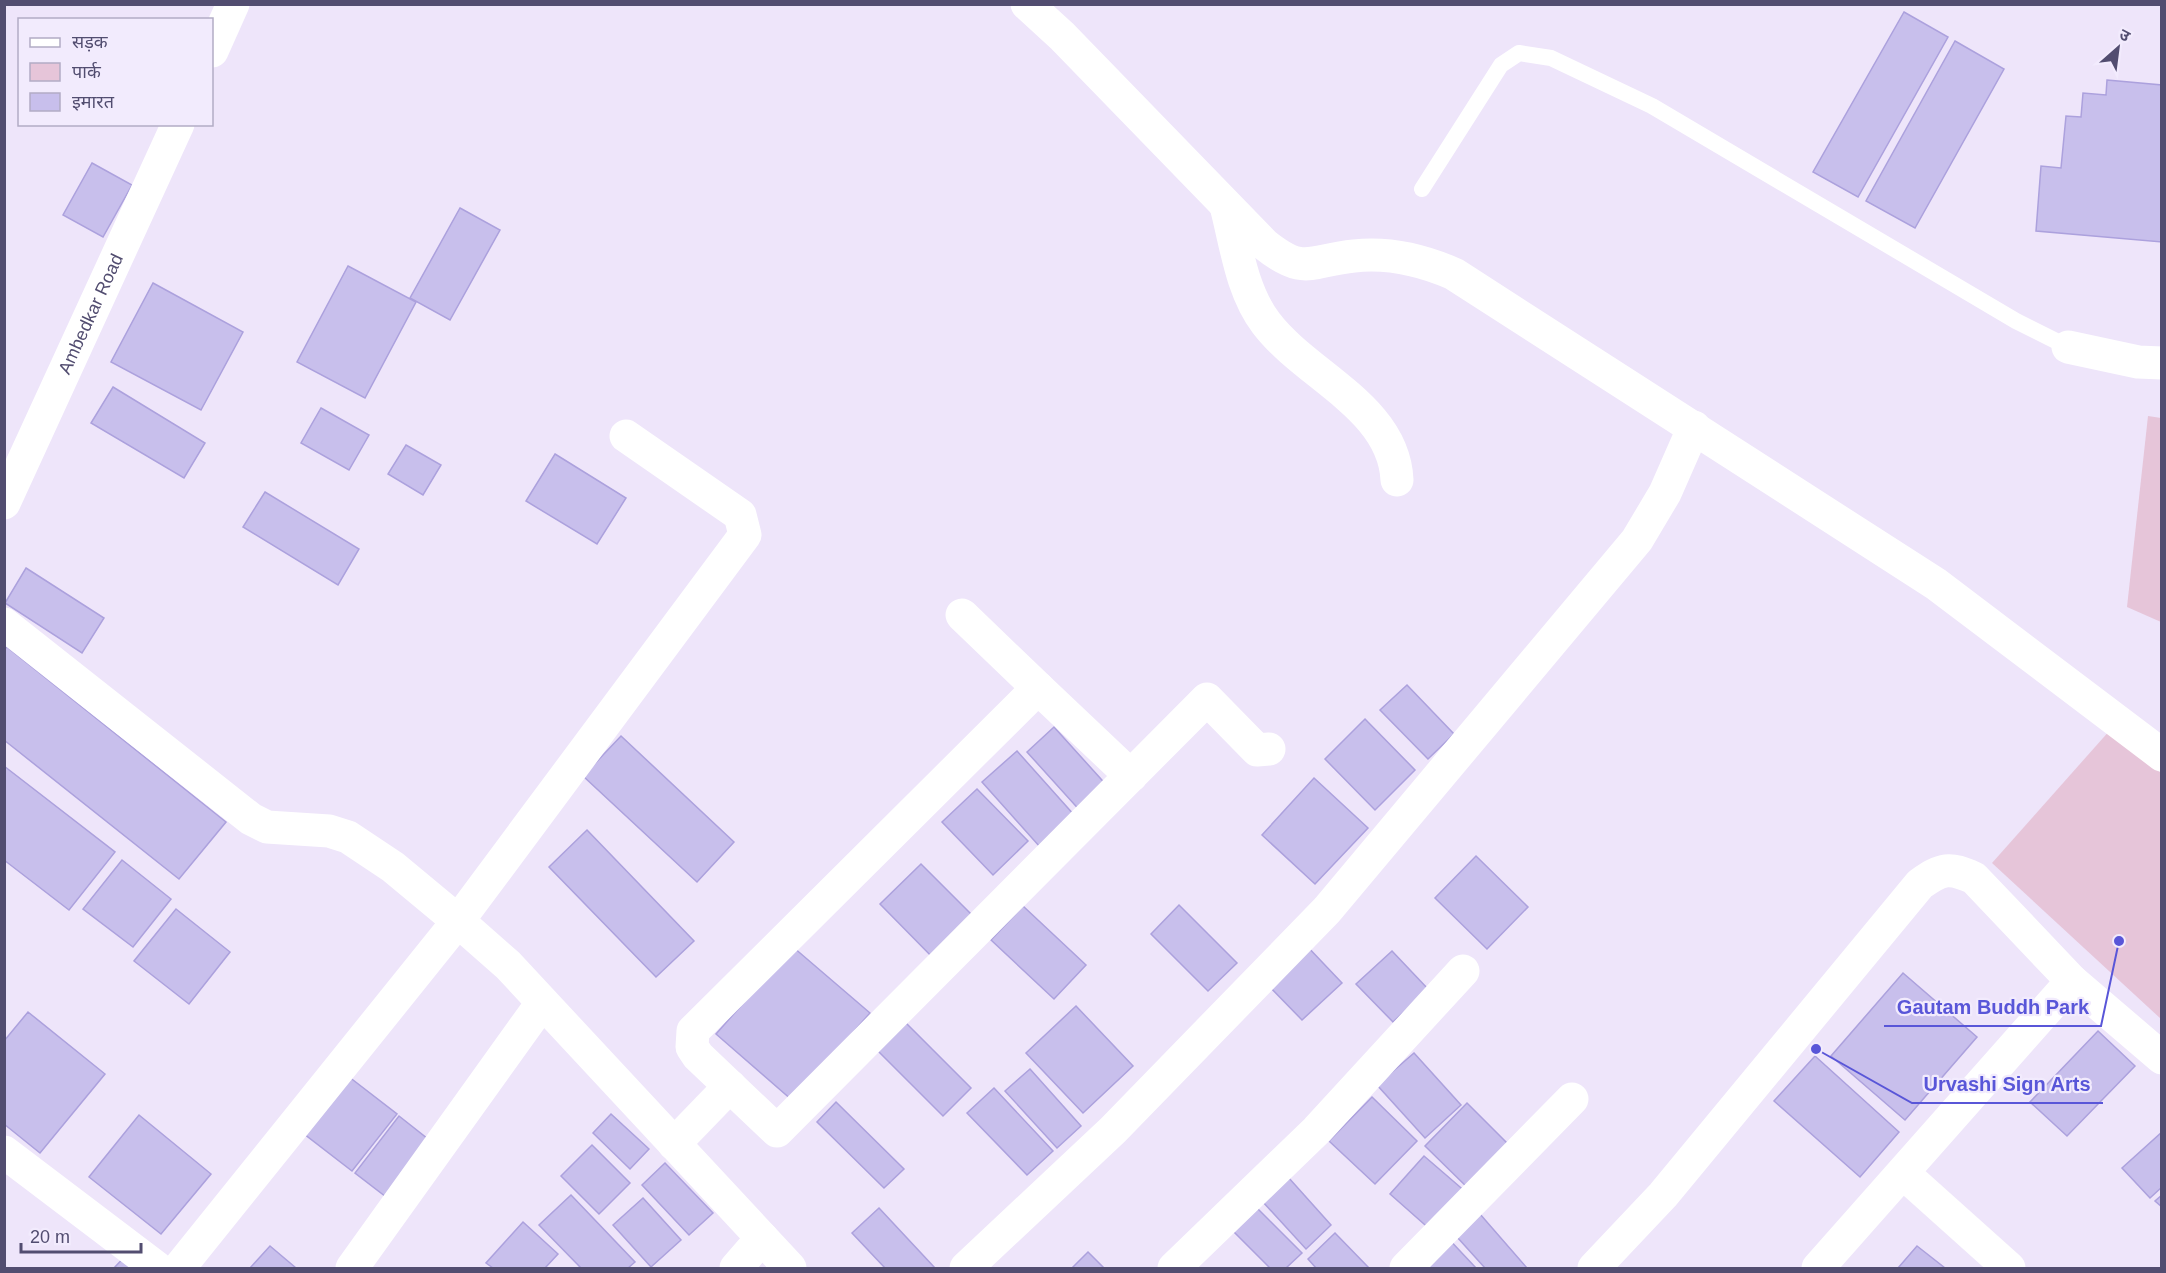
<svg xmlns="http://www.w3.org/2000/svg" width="2166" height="1273" font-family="Helvetica,'Noto Sans Devanagari',sans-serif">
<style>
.green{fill:#e6c5d9}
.building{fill:#c8bfec;stroke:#aca1dd;stroke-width:1.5}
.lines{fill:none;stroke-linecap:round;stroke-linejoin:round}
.lane{stroke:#fff;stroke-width:16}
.street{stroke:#fff;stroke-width:33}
.labels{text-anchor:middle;stroke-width:4.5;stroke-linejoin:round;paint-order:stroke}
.street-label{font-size:18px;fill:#524d70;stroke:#f2ebfd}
.leader{fill:none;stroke:#5956d8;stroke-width:2}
.callout-dot{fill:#5956d8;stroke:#f2ebfd;stroke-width:2}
.callout-label{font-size:20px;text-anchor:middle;font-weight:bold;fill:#5956d8;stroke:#f2ebfd;stroke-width:4.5;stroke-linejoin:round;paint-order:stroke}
</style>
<rect width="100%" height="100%" fill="#eee5fa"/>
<g class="green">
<path d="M 2148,416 L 2161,418 L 2161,622 L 2127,607 Z"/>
<path d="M 2111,729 L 2161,773 L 2161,1019 L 1992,863 Z"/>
</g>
<g class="building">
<path d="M 1904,12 L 1948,37 L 1858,197 L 1813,172 Z"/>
<path d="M 1955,41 L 2004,69 L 1915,228 L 1866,201 Z"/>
<path d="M 2107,80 L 2162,85 L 2162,242 L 2036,231 L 2041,166 L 2061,168 L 2066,116 L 2081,117 L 2083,93 L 2106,95 Z"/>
<path d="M 92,163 L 132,185 L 103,237 L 63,215 Z"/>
<path d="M 460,208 L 500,230 L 450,320 L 410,298 Z"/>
<path d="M 348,266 L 416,302 L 365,398 L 297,362 Z"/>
<path d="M 153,283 L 243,332 L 201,410 L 111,362 Z"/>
<path d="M 113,387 L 205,443 L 184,478 L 91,423 Z"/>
<path d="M 321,408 L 369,435 L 349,470 L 301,443 Z"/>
<path d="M 406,445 L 441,465 L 423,495 L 388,474 Z"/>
<path d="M 555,454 L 626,498 L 597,544 L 526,501 Z"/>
<path d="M 265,492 L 359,549 L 338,585 L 243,527 Z"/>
<path d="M 26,568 L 104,618 L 82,653 L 5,603 Z"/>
<path d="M 7,647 L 226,822 L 179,879 L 4,740 L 4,650 Z"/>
<path d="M 1407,685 L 1454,734 L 1428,759 L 1380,710 Z"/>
<path d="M 1365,719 L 1415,770 L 1375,810 L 1325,759 Z"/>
<path d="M 1054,727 L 1110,789 L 1083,814 L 1027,752 Z"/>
<path d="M 621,736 L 734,842 L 697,882 L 583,776 Z"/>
<path d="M 1017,751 L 1075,816 L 1040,847 L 982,782 Z"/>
<path d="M 4,766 L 115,852 L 69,910 L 4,860 Z"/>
<path d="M 1314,778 L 1368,828 L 1315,884 L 1262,835 Z"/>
<path d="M 977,789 L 1028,841 L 993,875 L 942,822 Z"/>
<path d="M 587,830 L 694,941 L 656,977 L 549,867 Z"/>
<path d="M 1476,856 L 1528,907 L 1487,949 L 1435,898 Z"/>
<path d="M 122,860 L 171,899 L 133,947 L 83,909 Z"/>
<path d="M 921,864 L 980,923 L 939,964 L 880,904 Z"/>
<path d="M 1179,905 L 1237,963 L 1208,991 L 1151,934 Z"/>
<path d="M 1023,906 L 1086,965 L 1054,999 L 991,940 Z"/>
<path d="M 176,909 L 230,952 L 189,1004 L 134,961 Z"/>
<path d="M 1304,943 L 1342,983 L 1302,1020 L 1264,981 Z"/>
<path d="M 793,947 L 870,1013 L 793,1101 L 716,1034 Z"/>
<path d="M 1392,951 L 1428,989 L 1393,1022 L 1356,984 Z"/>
<path d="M 1903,973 L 1977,1037 L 1905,1120 L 1831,1056 Z"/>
<path d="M 1076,1006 L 1133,1066 L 1083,1113 L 1026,1053 Z"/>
<path d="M 28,1012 L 105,1074 L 40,1153 L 4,1124 L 4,1041 Z"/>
<path d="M 904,1021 L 971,1088 L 943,1116 L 876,1049 Z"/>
<path d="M 2098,1031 L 2135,1066 L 2067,1136 L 2030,1102 Z"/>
<path d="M 1414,1053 L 1461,1105 L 1425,1138 L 1377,1085 Z"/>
<path d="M 1815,1056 L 1899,1132 L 1860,1177 L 1774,1101 Z"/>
<path d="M 1030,1069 L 1081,1126 L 1057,1148 L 1005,1091 Z"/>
<path d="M 344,1073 L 397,1114 L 352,1171 L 299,1130 Z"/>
<path d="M 994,1088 L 1053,1151 L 1027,1175 L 967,1113 Z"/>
<path d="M 1372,1097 L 1417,1141 L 1375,1184 L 1329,1141 Z"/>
<path d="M 836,1102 L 904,1169 L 884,1188 L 817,1122 Z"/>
<path d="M 1467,1103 L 1514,1150 L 1473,1193 L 1425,1146 Z"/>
<path d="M 611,1114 L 649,1149 L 630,1169 L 593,1133 Z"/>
<path d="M 139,1115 L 211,1174 L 161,1234 L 89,1177 Z"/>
<path d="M 399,1116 L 433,1143 L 390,1200 L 355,1173 Z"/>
<path d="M 2162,1132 L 2162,1187 L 2150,1198 L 2122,1168 Z"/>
<path d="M 592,1145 L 630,1183 L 599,1214 L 561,1176 Z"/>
<path d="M 1424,1156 L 1467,1193 L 1433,1232 L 1390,1194 Z"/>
<path d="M 665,1163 L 713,1213 L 689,1235 L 642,1185 Z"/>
<path d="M 1288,1177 L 1331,1225 L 1306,1249 L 1262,1201 Z"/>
<path d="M 571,1195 L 635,1262 L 628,1268 L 581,1268 L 539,1225 Z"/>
<path d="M 2162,1195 L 2162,1207 L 2155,1201 Z"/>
<path d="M 643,1198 L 681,1240 L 651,1267 L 613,1225 Z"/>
<path d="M 1252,1203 L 1302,1253 L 1286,1268 L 1270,1268 L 1228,1226 Z"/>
<path d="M 1473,1206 L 1527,1268 L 1485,1268 L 1448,1227 Z"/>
<path d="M 879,1208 L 935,1268 L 885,1268 L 852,1233 Z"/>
<path d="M 523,1222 L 558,1254 L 545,1268 L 493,1268 L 486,1263 Z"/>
<path d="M 1335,1233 L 1369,1268 L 1316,1268 L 1308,1259 Z"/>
<path d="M 1445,1235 L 1476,1268 L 1408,1268 Z"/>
<path d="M 270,1246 L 296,1268 L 250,1268 Z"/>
<path d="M 1917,1246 L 1945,1268 L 1898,1268 Z"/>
<path d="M 130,1251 L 150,1268 L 114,1268 Z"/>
<path d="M 1088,1252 L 1104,1268 L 1072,1268 Z"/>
</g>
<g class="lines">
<path class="lane" d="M 1422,189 L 1501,65 L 1519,53 L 1551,58 L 1652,106 L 2016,321 L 2068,347"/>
<g class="street">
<path d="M 1027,4 L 1062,36 L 1264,244 C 1305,277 1310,260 1354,256 C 1390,252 1422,260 1454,274 L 1936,584 L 2162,755"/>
<path d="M 212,51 L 233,4"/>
<path d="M 1226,206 C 1236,244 1241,290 1266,323 C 1306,376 1394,407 1397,480"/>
<path d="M 2068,347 L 2138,362 L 2162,363"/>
<path id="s1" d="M 4,503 L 178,124"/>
<path d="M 962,615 L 1038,688"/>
<path d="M 4,624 L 251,819 L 267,827 L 329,831 L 348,837 L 393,867 L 458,921 L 508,965 L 790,1268"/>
<path d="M 1131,776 L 1038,688 L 693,1031 L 692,1047 L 698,1056 L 777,1131 L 1207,699 L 1257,750 L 1269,749"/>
<path d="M 674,1144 L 730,1086"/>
<path d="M 4,1152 L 157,1268"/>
<path d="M 1903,1173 L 2009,1268"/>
<path d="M 179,1268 L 458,921 L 745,535 L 740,515 L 626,436"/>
<path d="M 352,1268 L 542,1003"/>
<path d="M 736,1268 L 762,1238"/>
<path d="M 966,1268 L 1113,1130 L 1327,910 L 1637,540 L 1665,493 L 1694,427"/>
<path d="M 1174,1268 L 1317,1130 L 1463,971"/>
<path d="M 1406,1268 L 1572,1099"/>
<path d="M 1594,1268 L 1663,1195 L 1920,884 C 1943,868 1949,867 1974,878 L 2072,981 L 2162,1058"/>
<path d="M 1818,1268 L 2072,981"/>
</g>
</g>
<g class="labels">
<g class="street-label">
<text dy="6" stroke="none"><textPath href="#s1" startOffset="208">Ambedkar Road</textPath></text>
</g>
</g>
<path class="leader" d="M2119 941L2101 1026H1884M1816 1049L1912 1103H2103"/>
<g class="callout-dot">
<circle cx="2119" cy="941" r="6"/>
<circle cx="1816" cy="1049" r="6"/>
</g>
<g class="callout-label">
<text x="1993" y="1014">Gautam Buddh Park</text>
<text x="2007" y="1091">Urvashi Sign Arts</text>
</g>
<rect width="2166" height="1273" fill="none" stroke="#524d70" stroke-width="12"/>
<rect x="18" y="18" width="195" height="108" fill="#f2ebfd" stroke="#b2acc5" stroke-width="1.5"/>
<rect x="30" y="38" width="30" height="9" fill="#ffffff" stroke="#b2acc5" stroke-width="1.5"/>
<text x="72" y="48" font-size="18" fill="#524d70">सड़क</text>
<rect x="30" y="63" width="30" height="18" fill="#e6c5d9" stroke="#b2acc5" stroke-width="1.5"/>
<text x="72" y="78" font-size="18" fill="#524d70">पार्क</text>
<rect x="30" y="93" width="30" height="18" fill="#c8bfec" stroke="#b2acc5" stroke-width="1.5"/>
<text x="72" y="108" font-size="18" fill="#524d70">इमारत</text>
<g transform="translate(2118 48) rotate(28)" stroke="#f2ebfd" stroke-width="4.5" paint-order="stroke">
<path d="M0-4.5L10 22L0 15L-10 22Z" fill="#524d70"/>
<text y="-9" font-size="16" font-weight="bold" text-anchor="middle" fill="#524d70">उ</text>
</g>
<path d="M21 1243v9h120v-9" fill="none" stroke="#524d70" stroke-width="3"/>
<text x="30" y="1243" font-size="18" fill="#524d70" stroke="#f2ebfd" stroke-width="4.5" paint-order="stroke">20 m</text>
</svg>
